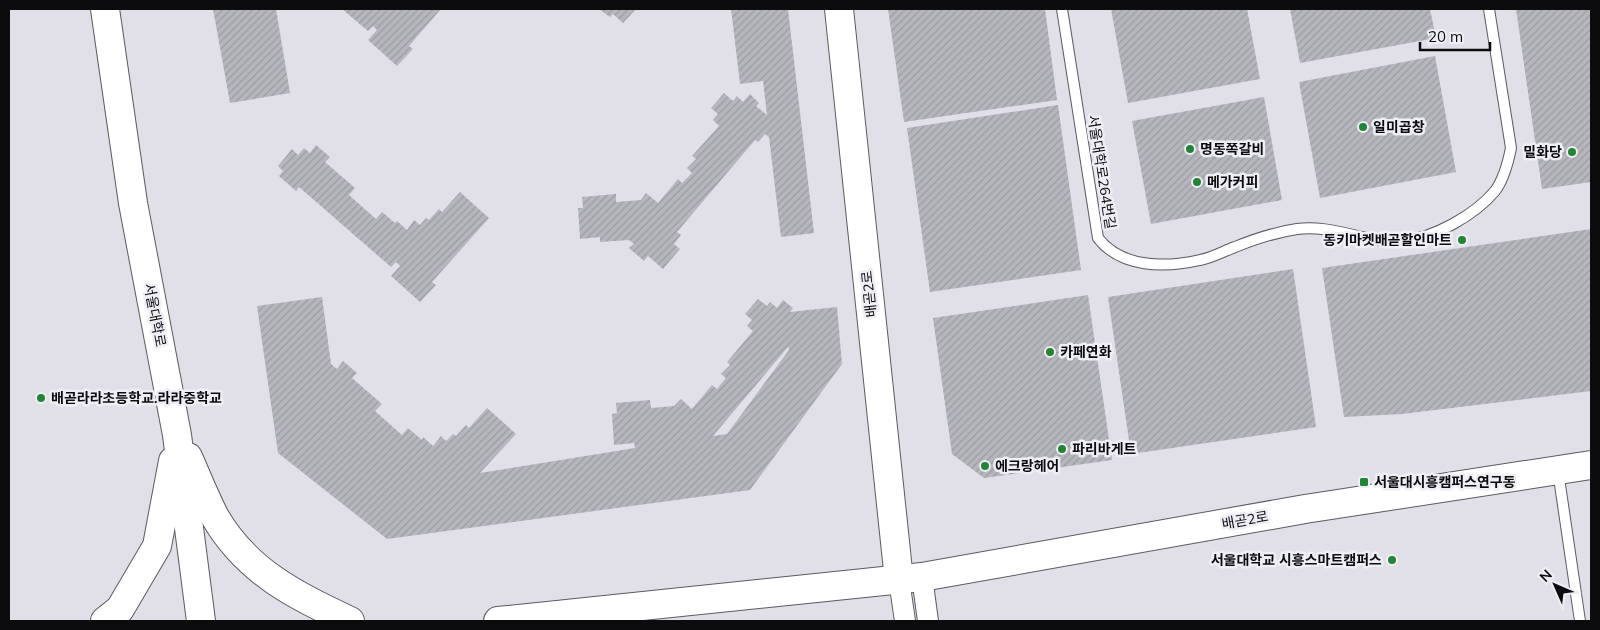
<svg xmlns="http://www.w3.org/2000/svg" width="1600" height="630" font-family="Mulish,'Noto Sans KR',sans-serif">
<style>
.building{fill:url(#building-hatch);fill-rule:evenodd}
.lines{fill:none;stroke-linecap:round;stroke-linejoin:round}
.lane-casing{stroke:#5a5a60;stroke-width:12}
.street-casing{stroke:#5a5a60;stroke-width:22}
.secondary-casing{stroke:#5a5a60;stroke-width:30}
.lane{stroke:#fff;stroke-width:10}
.street{stroke:#fff;stroke-width:20}
.secondary{stroke:#fff;stroke-width:28}
.poi-dot{fill:#238437;stroke:#eeeef5;stroke-width:2}
.labels{text-anchor:middle;stroke-width:5;stroke-linejoin:round;paint-order:stroke}
.poi-label{font-size:14px;font-weight:bold;fill:#0c0c0e;stroke:#eeeef5;text-anchor:start}
.street-label{font-size:14px;fill:#0c0c0e;stroke:#eeeef5}
</style>
<defs>
<pattern id="building-hatch" width="6" height="6" patternUnits="userSpaceOnUse" patternTransform="scale(1.25)"><rect width="6" height="6" fill="#b6b6bd"/><path d="M-1 1l2-2M0 6l6-6M5 7l2-2" fill="none" stroke="#9b9ba1"/></pattern>
</defs>
<rect width="100%" height="100%" fill="#e1e0e8"/>
<g class="building">
<path d="M 213,9 L 276,9 L 290,93 L 230,103 Z"/>
<path d="M 342,9 L 441,9 L 409,46 L 413,49 L 397,66 L 368,40 L 377,30 L 373,26 L 368,31 Z"/>
<path d="M 599,9 L 636,9 L 623,23 L 613,14 L 610,17 Z"/>
<path d="M 731,9 L 788,9 L 814,233 L 781,237 L 769,137 L 765,134 L 758,142 L 755,140 L 677,232 L 681,235 L 674,244 L 680,249 L 663,269 L 648,256 L 644,261 L 629,248 L 634,244 L 629,240 L 600,242 L 600,237 L 580,239 L 578,208 L 583,208 L 582,197 L 616,194 L 616,202 L 641,200 L 646,193 L 658,203 L 678,179 L 682,183 L 692,173 L 687,168 L 696,159 L 692,156 L 719,126 L 713,120 L 718,114 L 711,108 L 724,93 L 733,101 L 737,96 L 743,102 L 750,94 L 759,103 L 756,106 L 767,115 L 763,81 L 740,84 Z"/>
<path d="M 888,9 L 1045,9 L 1057,100 L 904,122 Z"/>
<path d="M 1111,9 L 1247,9 L 1260,79 L 1128,103 Z"/>
<path d="M 1290,9 L 1430,9 L 1436,38 L 1300,63 Z"/>
<path d="M 1516,9 L 1591,9 L 1591,182 L 1542,189 Z"/>
<path d="M 1435,56 L 1456,172 L 1320,198 L 1299,82 Z"/>
<path d="M 1264,97 L 1282,200 L 1151,224 L 1132,121 Z"/>
<path d="M 1058,105 L 1081,270 L 930,292 L 907,128 Z"/>
<path d="M 316,145 L 330,157 L 325,162 L 355,188 L 349,195 L 376,219 L 382,212 L 395,223 L 397,221 L 407,230 L 414,220 L 420,225 L 426,218 L 429,220 L 439,209 L 442,212 L 460,192 L 489,218 L 432,282 L 436,285 L 420,302 L 391,276 L 400,266 L 396,262 L 391,267 L 299,187 L 296,191 L 279,176 L 283,171 L 278,166 L 292,149 L 298,155 L 304,148 L 310,153 Z"/>
<path d="M 1591,229 L 1591,391 L 1402,414 L 1344,417 L 1322,268 Z"/>
<path d="M 1293,269 L 1316,427 L 1131,454 L 1108,297 Z"/>
<path d="M 1088,295 L 1112,460 L 984,478 L 952,454 L 933,318 Z"/>
<path d="M 322,297 L 331,364 L 337,369 L 343,361 L 357,373 L 352,378 L 382,404 L 375,411 L 402,435 L 408,428 L 422,440 L 423,437 L 433,446 L 441,436 L 446,441 L 453,434 L 456,436 L 466,425 L 469,428 L 487,408 L 516,434 L 480,473 L 635,448 L 634,443 L 614,445 L 612,414 L 617,413 L 616,403 L 650,400 L 651,408 L 674,406 L 681,399 L 692,409 L 712,385 L 717,389 L 726,378 L 721,374 L 730,365 L 727,362 L 753,331 L 747,326 L 752,320 L 745,314 L 758,299 L 767,306 L 770,302 L 777,308 L 783,300 L 793,308 L 790,312 L 837,307 L 842,364 L 750,490 L 387,539 L 278,453 L 257,306 ZM 788,347 L 789,350 L 727,434 L 713,436 Z"/>
</g>
<g class="lines">
<defs>
<g id="lane">
<path d="M 1062,9 L 1098,238 C 1121,268 1165,268 1200,260 C 1212,258 1224,251 1235,247 C 1255,239 1276,232 1297,229 C 1333,224 1367,244 1403,241 C 1434,238 1475,215 1495,191 C 1504,179 1508,163 1511,148 L 1489,9"/>
<path d="M 1558,471 L 1580,621"/>
</g>
<g id="street">
<path d="M 922,577 L 928,621"/>
<path d="M 899,580 L 905,621"/>
</g>
<g id="secondary">
<path d="M 105,9 L 133,203 L 177,435 L 201,621"/>
<path d="M 839,9 L 899,580"/>
<path d="M 188,457 C 197,477 205,498 215,517 C 247,572 295,595 350,621"/>
<path d="M 105,621 L 120,609 L 157,546 L 173,461"/>
<path d="M 498,621 L 922,577 L 1305,509 L 1591,465"/>
</g>
</defs>
<use href="#lane" class="lane-casing"/>
<use href="#street" class="street-casing"/>
<use href="#secondary" class="secondary-casing"/>
<use href="#lane" class="lane"/>
<use href="#street" class="street"/>
<use href="#secondary" class="secondary"/>
</g>
<g class="poi-dot">
<circle cx="1363" cy="127" r="5"/>
<circle cx="1190" cy="149" r="5"/>
<circle cx="1572" cy="152" r="5"/>
<circle cx="1197" cy="182" r="5"/>
<circle cx="1462" cy="240" r="5"/>
<circle cx="1050" cy="352" r="5"/>
<circle cx="41" cy="398" r="5"/>
<circle cx="1062" cy="449" r="5"/>
<circle cx="985" cy="466" r="5"/>
<rect x="1359" y="477" width="10" height="10" rx="2.5"/>
<circle cx="1392" cy="560" r="5"/>
</g>
<g class="labels">
<g class="poi-label">
<text x="1373" y="132">일미곱창</text>
<text x="1200" y="154">명동쪽갈비</text>
<text x="1562" y="157" text-anchor="end">밀화당</text>
<text x="1207" y="187">메가커피</text>
<text x="1452" y="245" text-anchor="end">동키마켓배곧할인마트</text>
<text x="1060" y="357">카페연화</text>
<text x="51" y="403">배곧라라초등학교.라라중학교</text>
<text x="1072" y="454">파리바게트</text>
<text x="995" y="471">에크랑헤어</text>
<text x="1374" y="487">서울대시흥캠퍼스연구동</text>
<text x="1382" y="565" text-anchor="end">서울대학교 시흥스마트캠퍼스</text>
</g>
<g class="street-label">
<text transform="translate(1102 172) rotate(81)" y="5">서울대학로264번길</text>
<text transform="translate(869 294) rotate(-96)" y="5">배곧2로</text>
<text transform="translate(155 315) rotate(79)" y="5">서울대학로</text>
<text transform="translate(1245 520) rotate(-10)" y="5">배곧2로</text>
</g>
</g>
<rect width="1600" height="630" fill="none" stroke="#0c0c0e" stroke-width="20"/>
<g transform="translate(1555 585) rotate(315)" stroke="#eeeef5" stroke-width="4" paint-order="stroke">
<path d="M0-4L9 19L0 12L-9 19Z" fill="#0c0c0e"/>
<text y="-8" font-size="14" font-weight="bold" text-anchor="middle" fill="#0c0c0e">N</text>
</g>
<path d="M1420 42v8h70v-8" fill="none" stroke="#0c0c0e" stroke-width="2.5"/>
<text x="1428" y="42" font-size="15" fill="#0c0c0e" stroke="#eeeef5" stroke-width="4" paint-order="stroke">20 m</text>
</svg>
